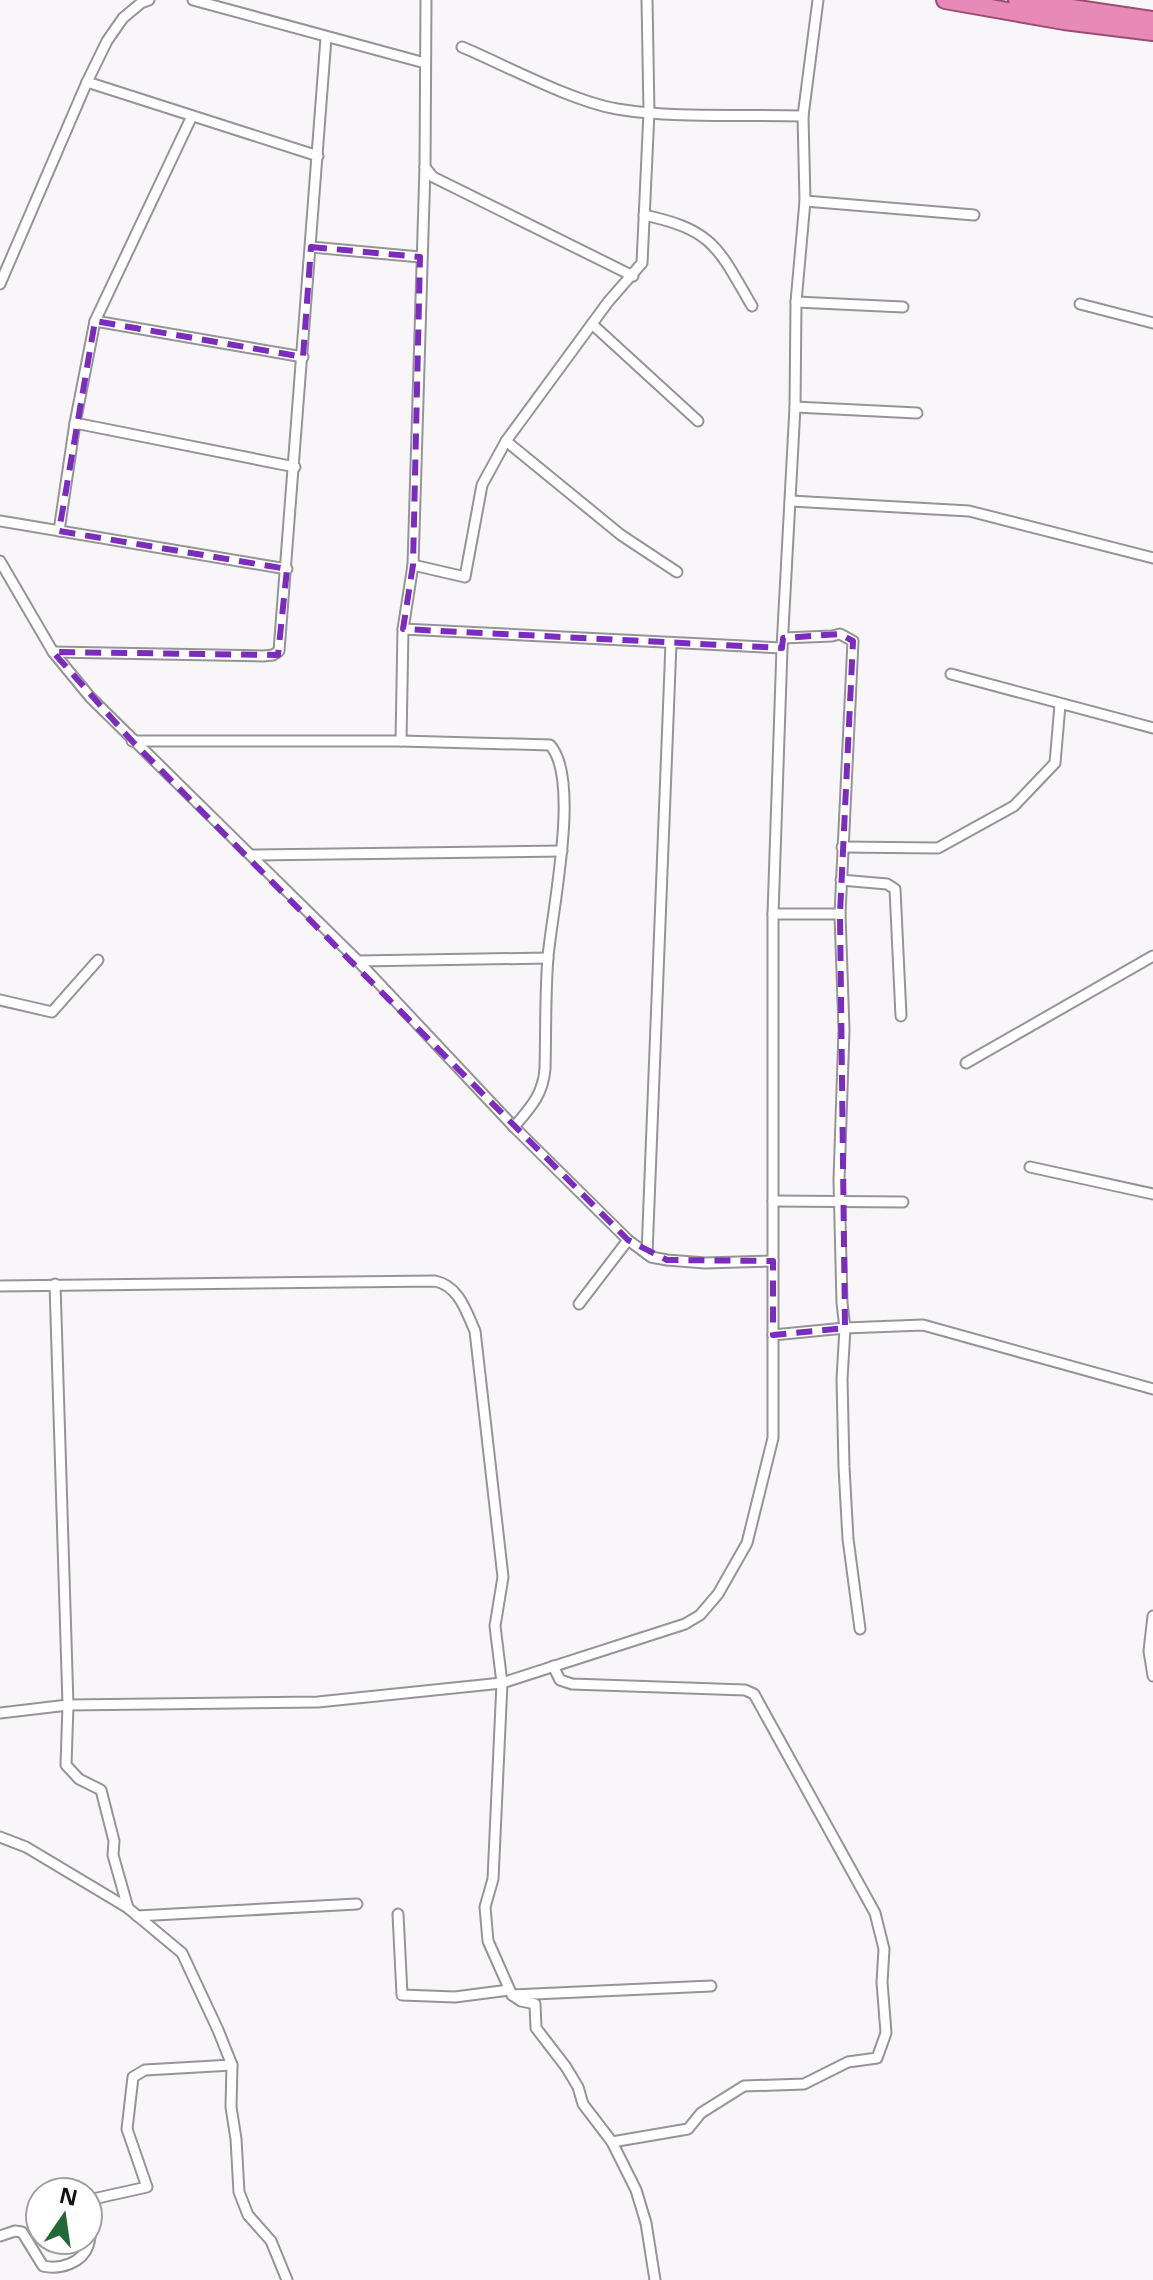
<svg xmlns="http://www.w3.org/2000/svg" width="1153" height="2280" font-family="'Open Sans',sans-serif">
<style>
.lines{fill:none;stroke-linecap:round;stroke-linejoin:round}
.minor-casing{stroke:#959496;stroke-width:13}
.trunk-casing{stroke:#9a4c73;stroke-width:20}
.minor{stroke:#fff;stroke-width:9}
.trunk{stroke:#e88ab8;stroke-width:16}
.marked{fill:none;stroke:#7b2cbf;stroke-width:6;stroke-dasharray:16 10;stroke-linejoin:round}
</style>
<rect width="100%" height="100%" fill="#f8f6f9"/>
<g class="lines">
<defs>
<g id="minor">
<path d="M 193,0 L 425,63"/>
<path d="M 462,47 C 507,66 571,101 617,109 C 678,119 742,114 803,116"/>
<path d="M 87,82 L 318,156"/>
<path d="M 425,167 L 433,177 L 633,276"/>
<path d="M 805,201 L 974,215"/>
<path d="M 644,215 C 714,230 718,248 752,306"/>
<path d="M 311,247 L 420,257"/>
<path d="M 0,284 L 87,82 L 107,41 L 123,18 L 141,3 L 149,0"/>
<path d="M 796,302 L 903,307"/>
<path d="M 1080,304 L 1153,323"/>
<path d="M 95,321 L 303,357"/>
<path d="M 592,324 L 698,421"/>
<path d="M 795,407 L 917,413"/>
<path d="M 75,423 L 295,467"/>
<path d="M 506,441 L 621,535 L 677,572"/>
<path d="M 791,501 L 969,511 L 1153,558"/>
<path d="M 0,521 L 287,569"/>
<path d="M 59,531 L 75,423 L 95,321 L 192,116"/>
<path d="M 0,561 L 53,652 L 90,697 L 358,961 L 514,1127 L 628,1240 L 651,1257 L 667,1260 L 705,1263 L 773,1261"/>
<path d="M 413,565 L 465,577 L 482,485 L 506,441 L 608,302 L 642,263 L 649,112 L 647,0"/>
<path d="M 403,629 L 782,648"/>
<path d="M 783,638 L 832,636 L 840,634 L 853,641 L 840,914 L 844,1030 L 839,1180 L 842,1303 L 845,1328 L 842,1379 L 844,1467 L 848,1539 L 860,1629"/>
<path d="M 53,652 L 263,656 L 273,655 L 279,651 L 326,38"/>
<path d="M 951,674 L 1153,728"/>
<path d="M 132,741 L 401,741 L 550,745 C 581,779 552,910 548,957 C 545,994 546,1032 545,1069 C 543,1095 530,1108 514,1127"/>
<path d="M 401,741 L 403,629 L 413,565 L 425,167 L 426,0"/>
<path d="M 842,847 L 938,848 L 1014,806 L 1055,763 L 1060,705"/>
<path d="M 251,855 L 562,851"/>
<path d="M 841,880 L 887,884 L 895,889 L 901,1016"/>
<path d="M 773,914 L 840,914"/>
<path d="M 358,961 L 548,958"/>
<path d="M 0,1000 L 52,1012 L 98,960"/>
<path d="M 966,1063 L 1153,956"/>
<path d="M 1030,1167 L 1153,1194"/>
<path d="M 773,1201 L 903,1202"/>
<path d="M 647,1254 L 671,643"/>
<path d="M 55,1284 L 68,1705 L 66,1765 L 79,1779 L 101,1790 L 114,1841 L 113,1855 L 128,1908"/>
<path d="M 0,1286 L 435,1281 C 459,1286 466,1311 475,1331 L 503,1577 L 495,1626 L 502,1683 L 493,1879 L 485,1907 L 488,1941 L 512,1995 L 521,2001 L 535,2004 L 536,2028 L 566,2067 L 578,2087 L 583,2104 L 612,2142 L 636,2190 L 646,2223 L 655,2280"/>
<path d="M 579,1304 L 628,1240"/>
<path d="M 773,1335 L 845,1328 L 923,1325 L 1153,1389"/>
<path d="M 1153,1616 L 1149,1651 L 1153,1676"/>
<path d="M 553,1666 L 560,1680 L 572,1684 L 745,1690 L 754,1694 L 875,1913 L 884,1949 L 882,1982 L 886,2033 L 877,2058 L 848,2062 L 804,2084 L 744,2086 L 701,2113 L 688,2129 L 612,2142"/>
<path d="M 0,1713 L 68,1705 L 318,1702 L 502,1683 L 685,1624 L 700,1615 L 718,1594 L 747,1543 L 773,1438 L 773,914 L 782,648 L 795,407 L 796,302 L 805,201 L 803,116 L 818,0"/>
<path d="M 0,1837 L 26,1847 L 128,1908 L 182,1953 L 218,2030 L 232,2065 L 231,2107 L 236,2139 L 239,2192 L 248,2215 L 271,2241 L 287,2280"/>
<path d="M 398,1914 L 402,1995 L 455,1997 L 509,1990"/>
<path d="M 137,1916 L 357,1904"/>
<path d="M 512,1995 L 711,1986"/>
<path d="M 0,2236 L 15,2231 L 22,2232 L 43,2266 C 60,2270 82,2263 88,2246 C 93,2232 91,2213 93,2199 L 147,2187 L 127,2129 L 133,2077 L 145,2070 L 232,2065"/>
</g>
<g id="trunk">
<path d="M 945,0 L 1064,21 L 1153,32"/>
<path d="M 1017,0 L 1153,20"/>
</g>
</defs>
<use href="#minor" class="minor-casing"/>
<use href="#trunk" class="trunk-casing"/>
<use href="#minor" class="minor"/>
<use href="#trunk" class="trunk"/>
</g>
<path class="marked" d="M 311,247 L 420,257 L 413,565 L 403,629 L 782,648 L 783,638 L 840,634 L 853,641 L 840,914 L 845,1328 L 773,1335 L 773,1261 L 667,1260 L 628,1240 L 132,741 L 53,652 L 278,655 L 287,569 L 59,531 L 95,321 L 303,357 Z"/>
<g transform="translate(64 2216) rotate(13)"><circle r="38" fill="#ffffff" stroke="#a0a0a0" stroke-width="2"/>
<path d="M0-6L14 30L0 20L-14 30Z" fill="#216a37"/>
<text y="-12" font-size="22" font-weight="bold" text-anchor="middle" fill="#121112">N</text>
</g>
</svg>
